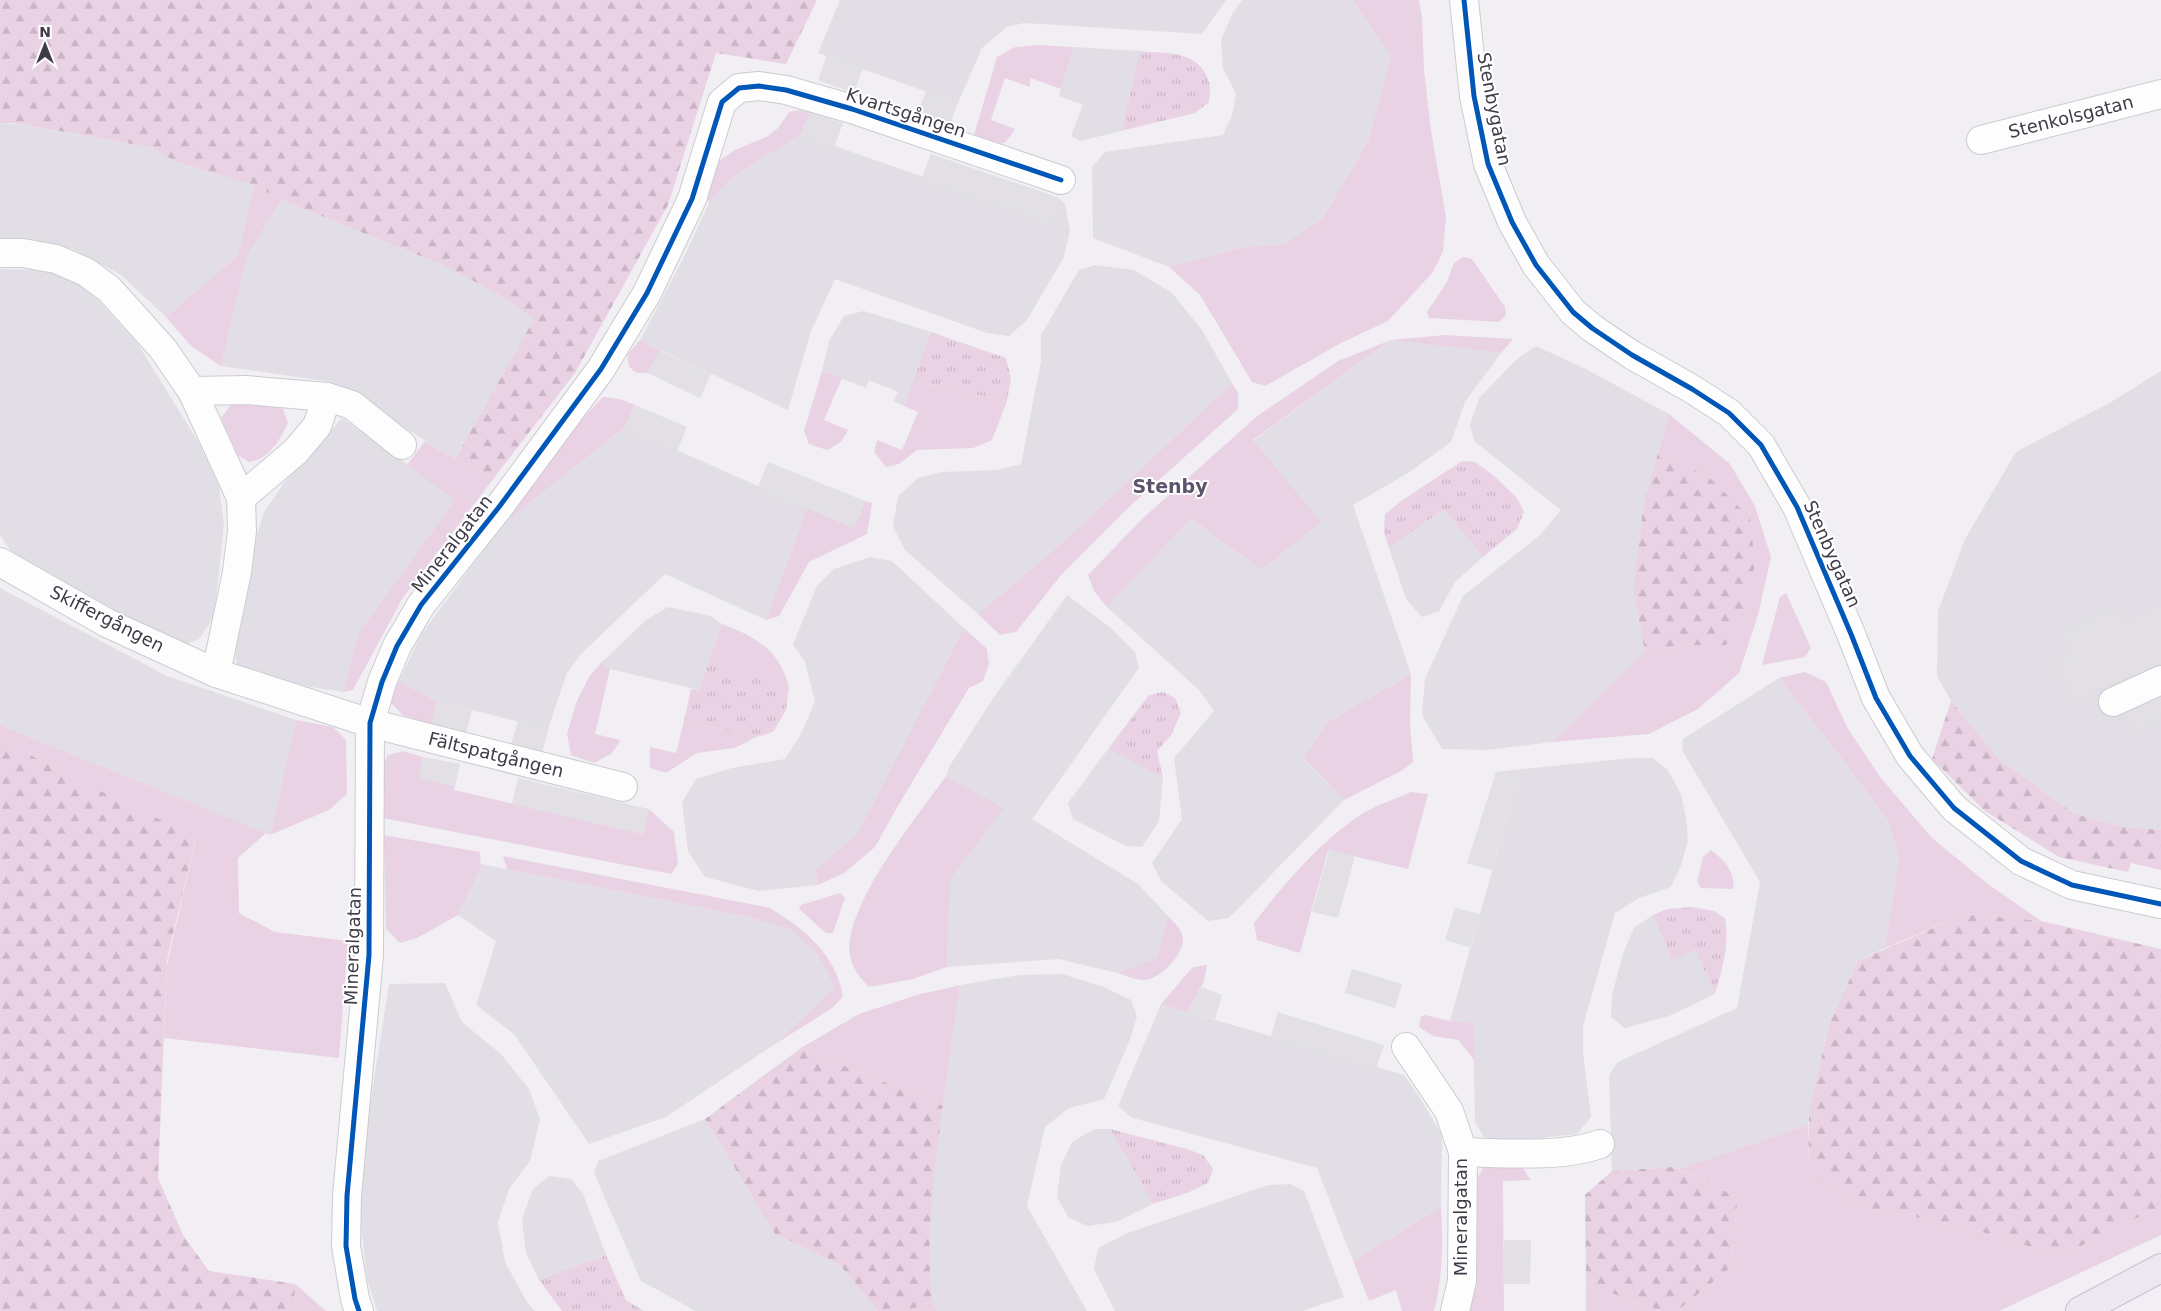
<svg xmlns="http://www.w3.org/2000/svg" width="2161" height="1311" font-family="'DejaVu Sans',sans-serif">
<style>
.residential{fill:#e2dee6}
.grass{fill:#ead2e5}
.forest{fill:url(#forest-firs)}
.park{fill:url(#park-tufts)}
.parking{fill:#e2e0e5}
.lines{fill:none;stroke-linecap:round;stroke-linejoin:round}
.minor-casing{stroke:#cdcbcf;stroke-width:30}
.major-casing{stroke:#c8bfd3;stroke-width:30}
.minor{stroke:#fdfdfd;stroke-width:28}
.major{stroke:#ece7f0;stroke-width:28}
.cycleway-casing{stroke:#fff;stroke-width:8}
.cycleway{stroke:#0057b8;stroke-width:5}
.labels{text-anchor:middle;stroke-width:4;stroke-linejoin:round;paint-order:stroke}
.street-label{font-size:18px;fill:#403b49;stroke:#fff}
.neighbourhood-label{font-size:19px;font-weight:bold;fill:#5c546a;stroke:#fff}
</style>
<defs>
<pattern id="forest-firs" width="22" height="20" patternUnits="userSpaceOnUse" patternTransform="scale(1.25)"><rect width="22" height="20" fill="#ead2e5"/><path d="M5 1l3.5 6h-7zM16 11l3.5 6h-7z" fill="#cab5c6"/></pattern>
<pattern id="park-tufts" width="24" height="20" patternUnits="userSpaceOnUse" patternTransform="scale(1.25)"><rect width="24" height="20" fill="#ead2e5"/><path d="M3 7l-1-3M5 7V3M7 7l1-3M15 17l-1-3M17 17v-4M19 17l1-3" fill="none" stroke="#cab5c6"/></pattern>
</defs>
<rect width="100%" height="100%" fill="#f1eff3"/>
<g class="residential">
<path d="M 840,0 L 1226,0 L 1202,34 L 1024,23 L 1007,27 L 982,48 L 958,103 L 818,53 Z"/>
<path d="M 1242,0 L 1352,0 L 1391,56 L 1368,141 L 1322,219 L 1284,244 L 1244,247 L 1169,267 L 1093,238 L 1092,167 L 1105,152 L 1223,135 L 1232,115 L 1236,94 L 1223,68 L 1221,40 L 1233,12 Z"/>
<path d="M 1074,47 L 1140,51 L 1121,131 L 1080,141 L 1071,136 L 1083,105 L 1059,96 Z"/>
<path d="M 0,123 L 18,124 L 149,147 L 177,162 L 254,185 L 238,255 L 166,317 L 121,275 L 73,249 L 21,238 L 0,239 Z"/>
<path d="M 801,134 L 1049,221 L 1057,197 L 1065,204 L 1070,231 L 1064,257 L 1027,320 L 1009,336 L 987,333 L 835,279 L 811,331 L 788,410 L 640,340 L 682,261 L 709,203 L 732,178 Z"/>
<path d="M 282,200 L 445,266 L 496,293 L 534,319 L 455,459 L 332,382 L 221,366 L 247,256 Z"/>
<path d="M 1095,265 L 1134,270 L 1172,293 L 1202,330 L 1232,383 L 1063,542 L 978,614 L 905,550 L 893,527 L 898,496 L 918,478 L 941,472 L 997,470 L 1021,464 L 1041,361 L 1041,335 L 1079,270 Z"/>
<path d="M 0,269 L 49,270 L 83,284 L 137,343 L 199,443 L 219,487 L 224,525 L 214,617 L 199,639 L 175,649 L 24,570 L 0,535 Z"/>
<path d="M 864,311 L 931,332 L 904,406 L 893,401 L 898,392 L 869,380 L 866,388 L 822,371 L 829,341 L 844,316 Z"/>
<path d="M 1391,340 L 1501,353 L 1465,402 L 1451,442 L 1408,473 L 1353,505 L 1411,674 L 1327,722 L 1304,759 L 1344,800 L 1229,918 L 1208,921 L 1161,881 L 1152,863 L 1182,819 L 1174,758 L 1214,711 L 1199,690 L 1107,607 L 1191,519 L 1262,570 L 1320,522 L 1253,441 Z"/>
<path d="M 1536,346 L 1584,368 L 1669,414 L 1644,502 L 1633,588 L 1645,652 L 1552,742 L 1487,750 L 1442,749 L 1422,715 L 1425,679 L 1463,596 L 1540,535 L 1561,510 L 1474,441 L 1470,425 L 1479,398 L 1517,359 Z"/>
<path d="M 2161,371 L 2161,830 L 2125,827 L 2075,814 L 2000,760 L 1951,701 L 1937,676 L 1938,611 L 1965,539 L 2016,452 L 2111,402 Z"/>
<path d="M 342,418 L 456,499 L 358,634 L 343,692 L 254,678 L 237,668 L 235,650 L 245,607 L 255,541 L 264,512 L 284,483 Z"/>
<path d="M 625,427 L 807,508 L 766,620 L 665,574 L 581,654 L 567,673 L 548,729 L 437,701 L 398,683 L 421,635 L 500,527 Z"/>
<path d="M 1444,509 L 1483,557 L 1455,582 L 1439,611 L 1422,617 L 1406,599 L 1389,548 Z"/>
<path d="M 870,557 L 892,561 L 964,628 L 857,836 L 817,869 L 818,885 L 759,891 L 705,877 L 688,851 L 682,802 L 696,779 L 732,768 L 785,759 L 801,734 L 815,701 L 805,662 L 793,644 L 817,586 L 834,569 Z"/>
<path d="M 0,588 L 167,676 L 296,720 L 270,835 L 0,725 Z"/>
<path d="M 1067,595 L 1112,629 L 1135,652 L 1139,668 L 1032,819 L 1138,884 L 1168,916 L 1157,958 L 1117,973 L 1059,959 L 947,967 L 949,879 L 1003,808 L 946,776 L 949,767 L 992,700 Z"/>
<path d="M 668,607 L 711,616 L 722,624 L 699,690 L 610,669 L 602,662 L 646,620 Z"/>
<path d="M 1779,678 L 1839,755 L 1888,821 L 1899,857 L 1885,948 L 1858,961 L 1830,1022 L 1809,1110 L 1808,1125 L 1678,1169 L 1673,1167 L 1612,1171 L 1609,1075 L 1618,1062 L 1737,1008 L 1760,882 L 1682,750 L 1683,739 Z"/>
<path d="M 1108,749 L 1163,778 L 1159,821 L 1142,847 L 1126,846 L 1073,819 L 1068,803 Z"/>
<path d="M 1630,758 L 1652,758 L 1667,769 L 1681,794 L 1686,818 L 1688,841 L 1681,865 L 1671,887 L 1639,898 L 1615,913 L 1583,1026 L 1583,1051 L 1591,1117 L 1577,1134 L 1504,1142 L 1484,1137 L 1475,1122 L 1473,1023 L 1450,1021 L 1518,778 L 1496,772 Z"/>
<path d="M 481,864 L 749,917 L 791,930 L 818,955 L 836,987 L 775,1044 L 666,1117 L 589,1144 L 514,1034 L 476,1005 L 496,941 L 458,915 L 481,869 Z"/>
<path d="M 1653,915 L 1672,959 L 1695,950 L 1715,994 L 1669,1016 L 1625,1028 L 1611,1017 L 1612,995 L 1623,954 L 1634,928 Z"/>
<path d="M 1062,974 L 1104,987 L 1131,1000 L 1137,1016 L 1130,1040 L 1104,1099 L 1069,1108 L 1045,1127 L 1027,1206 L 1087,1311 L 938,1311 L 932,1302 L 928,1264 L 931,1191 L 960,985 L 1019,975 Z"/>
<path d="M 445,983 L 462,1022 L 501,1054 L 529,1089 L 540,1120 L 530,1161 L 509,1189 L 498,1222 L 505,1262 L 527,1302 L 535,1311 L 377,1311 L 367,1279 L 357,1189 L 389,984 Z"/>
<path d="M 1161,1004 L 1404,1075 L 1420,1098 L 1442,1135 L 1441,1207 L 1353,1261 L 1317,1168 L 1133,1118 L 1118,1106 Z"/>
<path d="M 705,1119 L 775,1234 L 839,1264 L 878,1311 L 696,1311 L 641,1281 L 594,1173 L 598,1161 Z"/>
<path d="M 1094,1129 L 1110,1129 L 1153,1204 L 1116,1222 L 1087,1226 L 1068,1217 L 1057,1197 L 1061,1165 L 1072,1142 Z"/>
<path d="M 549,1176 L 571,1179 L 583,1194 L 606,1255 L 539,1280 L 526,1253 L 522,1219 L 533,1189 Z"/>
<path d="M 1290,1184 L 1304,1191 L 1344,1297 L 1302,1311 L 1115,1311 L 1094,1269 L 1098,1248 L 1128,1233 L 1268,1185 Z"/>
</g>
<g class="grass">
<path d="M 1352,0 L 1419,0 L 1422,17 L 1424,70 L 1431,130 L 1446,217 L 1443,251 L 1433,272 L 1388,321 L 1341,343 L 1265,386 L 1252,382 L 1200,295 L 1169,267 L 1244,247 L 1284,244 L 1322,219 L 1368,141 L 1391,56 Z"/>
<path d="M 1038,45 L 1074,47 L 1061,89 L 1030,78 L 1030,87 L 1005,78 L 991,120 L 1015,129 L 1006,142 L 995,146 L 974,135 L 997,57 L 1015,47 Z"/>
<path d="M 800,110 L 810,112 L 801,134 L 732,178 L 709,203 L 706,193 L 717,162 L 735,150 L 768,136 L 778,128 L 789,112 Z"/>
<path d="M 254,185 L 282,200 L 247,256 L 221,366 L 192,347 L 166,317 L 238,255 Z"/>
<path d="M 1463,257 L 1472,259 L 1505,307 L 1506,315 L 1499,322 L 1429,318 L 1427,312 L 1447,282 L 1454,263 Z"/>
<path d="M 1445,335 L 1513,339 L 1501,353 L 1391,340 L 1253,440 L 1321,522 L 1262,570 L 1191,519 L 1107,607 L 1094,591 L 1088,575 L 1141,520 L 1256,417 L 1338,361 L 1391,340 Z"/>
<path d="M 640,340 L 660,350 L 648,373 L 637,373 L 629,367 L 627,355 Z"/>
<path d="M 822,371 L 842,378 L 824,420 L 848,430 L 841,442 L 827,450 L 809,444 L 804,431 Z"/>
<path d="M 913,381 L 1007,401 L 992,440 L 973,448 L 917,450 L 899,464 L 886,467 L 874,452 L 877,440 L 902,450 L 918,412 L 904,406 Z"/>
<path d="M 1232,383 L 1238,393 L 1238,409 L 1128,508 L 1062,574 L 1016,632 L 1000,635 L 978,614 L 1063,542 Z"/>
<path d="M 603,397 L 620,399 L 635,405 L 625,427 L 500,527 L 585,416 Z"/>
<path d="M 260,402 L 283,409 L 288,423 C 280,440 269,459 249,462 L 238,455 L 221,418 L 232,403 Z"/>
<path d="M 1669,414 L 1730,464 L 1755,506 L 1771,557 L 1758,615 L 1739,673 L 1698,709 L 1649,734 L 1552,742 L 1645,652 L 1688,645 L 1726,645 L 1708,476 L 1658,453 Z"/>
<path d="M 425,441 L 455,459 L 494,478 L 402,599 L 353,690 L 343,692 L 358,634 L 455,500 L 407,465 Z"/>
<path d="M 865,501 L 872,503 L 867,534 L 809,562 L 779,616 L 766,620 L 807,508 L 854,528 Z"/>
<path d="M 1786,593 L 1811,648 L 1805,657 L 1762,665 L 1780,597 Z"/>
<path d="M 722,624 C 756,637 780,650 789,688 L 707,666 Z"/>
<path d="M 964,628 L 987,649 L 989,664 L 983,681 L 969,688 L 899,804 L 875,847 L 844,873 L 818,885 L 816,869 L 857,835 Z"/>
<path d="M 602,662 L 610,669 L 595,734 L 621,740 L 611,754 L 594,763 L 571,755 L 567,734 L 576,703 L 589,677 Z"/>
<path d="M 1805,672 L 1826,682 L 1848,729 L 1881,778 L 1932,838 L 1988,884 L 2041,921 L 1965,914 L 1885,948 L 1899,857 L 1888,821 L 1839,755 L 1779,678 Z"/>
<path d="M 1411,674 L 1410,724 L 1413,762 L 1401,771 L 1344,800 L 1304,758 L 1327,722 Z"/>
<path d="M 398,682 L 437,701 L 431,725 L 403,715 L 391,703 Z"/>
<path d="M 296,720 L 333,727 L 346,740 L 347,794 L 329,810 L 270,835 Z"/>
<path d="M 684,721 L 756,737 L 735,748 L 697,753 L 666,773 L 650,768 L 650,747 L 676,753 Z"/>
<path d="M 0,725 L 266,833 L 238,858 L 239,913 L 275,932 L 348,941 L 339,1058 L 164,1038 L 167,965 L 196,838 L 78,780 L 0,739 Z"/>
<path d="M 403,751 L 423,757 L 419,778 L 455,786 L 454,790 L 643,834 L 649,809 L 674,832 L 678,864 L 671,874 L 383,818 L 381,769 L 388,755 Z"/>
<path d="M 946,776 L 1004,808 L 950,879 L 947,967 L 913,979 L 869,987 C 860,977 852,969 850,955 C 843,906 918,816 946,776 Z"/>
<path d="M 1411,792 L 1428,794 L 1408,869 L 1328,850 L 1300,953 L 1257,940 L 1254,923 C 1284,884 1323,838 1365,812 C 1379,804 1396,799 1411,792 Z"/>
<path d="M 384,835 L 480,852 L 481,869 L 458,915 L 417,938 L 400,943 L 386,929 Z"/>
<path d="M 1711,850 C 1724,860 1736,873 1733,889 L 1701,888 L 1697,882 L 1703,857 Z"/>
<path d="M 503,856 L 770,908 C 804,928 837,956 843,997 L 831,1009 L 775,1044 L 835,987 L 818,955 L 791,930 L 749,917 L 507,869 Z"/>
<path d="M 840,893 L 845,898 L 833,933 L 826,933 L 799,909 L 801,905 Z"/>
<path d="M 1168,916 C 1174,923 1182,929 1183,939 C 1184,954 1159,981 1143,980 C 1135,980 1125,975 1117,973 L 1157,958 Z"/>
<path d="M 1207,965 L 1204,981 L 1187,1012 L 1161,1004 L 1193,967 Z"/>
<path d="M 960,985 L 943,1106 L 801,1048 L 859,1014 L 917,995 Z"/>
<path d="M 1425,1015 L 1450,1021 L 1473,1023 L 1475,1061 L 1458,1040 L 1433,1036 L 1419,1027 L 1421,1016 Z"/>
<path d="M 1808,1125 L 1808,1165 L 1851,1204 L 1972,1229 L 2061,1256 L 2161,1206 L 2161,1235 L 1999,1311 L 1677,1311 L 1730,1268 L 1738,1197 L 1678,1169 Z"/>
<path d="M 1507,1162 L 1522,1167 L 1531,1180 L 1503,1181 L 1504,1311 L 1469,1311 L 1476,1285 L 1475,1183 L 1483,1168 Z"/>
<path d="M 1441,1207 C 1443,1242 1443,1277 1434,1311 L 1402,1311 L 1396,1290 L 1369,1301 L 1353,1261 Z"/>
<path d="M 295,1284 L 326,1311 L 294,1311 Z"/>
<path d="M 1586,1284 L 1661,1311 L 1586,1311 Z"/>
<path d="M 932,1302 L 938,1311 L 905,1311 Z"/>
</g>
<g class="forest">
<path d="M 0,0 L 817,0 L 786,64 L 716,53 L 668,205 L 575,373 L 494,478 L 455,459 L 534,319 L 496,293 L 445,266 L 282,200 L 254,185 L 177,162 L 149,147 L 14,123 L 0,123 Z"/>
<path d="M 1658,453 L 1708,476 L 1750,518 L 1755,564 L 1742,619 L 1726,645 L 1688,645 L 1645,652 L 1633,588 L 1644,502 Z"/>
<path d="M 1951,701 L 2000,760 L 2075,814 L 2125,827 L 2161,830 L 2161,870 L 2131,863 L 2128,872 L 2059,857 L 1985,811 L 1932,759 Z"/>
<path d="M 0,739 L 78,780 L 196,837 L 167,960 L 158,1178 L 183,1235 L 209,1271 L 295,1284 L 294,1311 L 0,1311 Z"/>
<path d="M 1965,914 L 2041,921 L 2161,949 L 2161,1206 L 2061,1256 L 1972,1229 L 1851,1204 L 1808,1165 L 1809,1110 L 1830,1022 L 1858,961 Z"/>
<path d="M 801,1048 L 943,1106 C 934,1173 925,1234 932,1302 L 905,1311 L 878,1311 L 839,1264 L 775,1234 L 705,1119 Z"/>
<path d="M 1673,1167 L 1738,1197 L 1730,1268 L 1677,1311 L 1661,1311 L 1586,1284 L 1585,1195 L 1612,1171 Z"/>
</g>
<g class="park">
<path d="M 1140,51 C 1168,54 1199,50 1209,82 C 1211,87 1209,96 1209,102 L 1195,113 L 1121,131 Z"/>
<path d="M 931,332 L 1006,358 L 1011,379 L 1007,401 L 913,381 Z"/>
<path d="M 1462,461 L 1475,462 L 1492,474 L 1517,498 L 1524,512 L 1517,529 L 1483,557 L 1444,509 L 1389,548 L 1384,533 L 1385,514 L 1401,501 Z"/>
<path d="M 708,664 L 789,688 L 786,710 L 773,732 L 756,737 L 684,721 L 691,689 L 699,690 Z"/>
<path d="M 1163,692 L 1175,698 L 1181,713 L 1171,735 L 1157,751 L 1163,778 L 1108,749 L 1149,695 Z"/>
<path d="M 1693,907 L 1714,911 L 1725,918 C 1730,944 1722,970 1715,994 L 1695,950 L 1672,960 L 1653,915 L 1667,909 Z"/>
<path d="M 1110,1129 L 1187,1149 L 1203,1155 L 1213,1169 L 1208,1183 L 1187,1193 L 1153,1204 Z"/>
<path d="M 606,1255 L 626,1300 L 644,1311 L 562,1311 L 539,1280 Z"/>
</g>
<g class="parking">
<path d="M 827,55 L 863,68 L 854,93 L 818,80 Z"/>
<path d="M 926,91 L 958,103 L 949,127 L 917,115 Z"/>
<path d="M 810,112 L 843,123 L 834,147 L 801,134 Z"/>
<path d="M 931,154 L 1057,197 L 1049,221 L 922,178 Z"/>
<path d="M 660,350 L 711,374 L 700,398 L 648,373 Z"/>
<path d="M 635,405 L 687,427 L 677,451 L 625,427 Z"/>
<path d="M 768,462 L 865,501 L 854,528 L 758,487 Z"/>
<path d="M 2161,608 L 2161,715 L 2136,729 L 2124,709 L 2114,713 L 2100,687 L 2078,698 L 2058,665 L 2076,655 L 2065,636 L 2113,609 L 2123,629 Z"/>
<path d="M 437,701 L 472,709 L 466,734 L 431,725 Z"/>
<path d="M 518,721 L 548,729 L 542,754 L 511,745 Z"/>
<path d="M 423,757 L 460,764 L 455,786 L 418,778 Z"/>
<path d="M 1496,772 L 1518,778 L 1492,870 L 1467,863 Z"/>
<path d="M 518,778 L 649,809 L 643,834 L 512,804 Z"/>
<path d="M 1329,850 L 1355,856 L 1338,918 L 1312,912 Z"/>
<path d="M 1455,908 L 1480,914 L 1470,947 L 1445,940 Z"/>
<path d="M 1352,969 L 1402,984 L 1395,1008 L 1345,993 Z"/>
<path d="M 1201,987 L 1222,995 L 1215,1019 L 1187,1012 Z"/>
<path d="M 1278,1012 L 1384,1045 L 1376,1068 L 1271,1036 Z"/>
<path d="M 1504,1240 L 1531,1240 L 1530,1284 L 1504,1284 Z"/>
</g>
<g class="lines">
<defs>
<g id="minor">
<path d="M 1464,0 L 1474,96 L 1488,164 L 1512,222 L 1536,265 L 1573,312 L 1592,328 L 1632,355 L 1692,389 L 1729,413 L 1761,445 L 1797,507 L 1851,634 L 1876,698 L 1910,756 L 1954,808 L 2021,861 L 2072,885 L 2161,904"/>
<path d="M 1981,140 L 2161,94"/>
<path d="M 0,253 L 23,253 L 56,259 L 86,272 L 109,289 L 163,349 L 192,391 L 241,498 L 242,531 L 237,572 L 216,673"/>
<path d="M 192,391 L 246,390 L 327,397 L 352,405 L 402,445"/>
<path d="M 241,498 L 296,451 L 317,426 L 327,397"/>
<path d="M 0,562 L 107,623 L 216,673 L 370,723 L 623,787"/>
<path d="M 2113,702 L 2161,680"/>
<path d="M 1406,1047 L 1449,1111 L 1463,1152 L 1462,1281 L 1455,1311"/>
<path d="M 1463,1152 C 1504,1153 1562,1158 1600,1144"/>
<path d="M 359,1311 L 355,1299 L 346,1246 L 347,1196 L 369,955 L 370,723 L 382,682 L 397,646 L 421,605 L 499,507 L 601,369 L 647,293 L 692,199 L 722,102 L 739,88 L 759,86 L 786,90 L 852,109 L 1061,180"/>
</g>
<path id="major" d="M 2080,1311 L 2161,1268"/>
</defs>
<use href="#minor" class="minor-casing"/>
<use href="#major" class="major-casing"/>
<use href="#minor" class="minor"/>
<use href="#major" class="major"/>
<defs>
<g id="cycleway">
<path d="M 1464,0 L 1474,96 L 1488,164 L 1512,222 L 1536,265 L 1573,312 L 1592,328 L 1632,355 L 1692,389 L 1729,413 L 1761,445 L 1797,507 L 1851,634 L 1876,698 L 1910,756 L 1954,808 L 2021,861 L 2072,885 L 2161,904"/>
<path d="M 359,1311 L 355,1299 L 346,1246 L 347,1196 L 369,955 L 370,723 L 382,682 L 397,646 L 421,605 L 499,507 L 601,369 L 647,293 L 692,199 L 722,102 L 739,88 L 759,86 L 786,90 L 852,109 L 1061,180"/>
</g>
</defs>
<use href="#cycleway" class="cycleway-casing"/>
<use href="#cycleway" class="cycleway"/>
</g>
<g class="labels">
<g class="street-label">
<text transform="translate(1494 109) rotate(79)" y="6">Stenbygatan</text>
<text transform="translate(906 113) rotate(18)" y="6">Kvartsgången</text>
<text transform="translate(2071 117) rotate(-14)" y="6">Stenkolsgatan</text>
<text transform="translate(452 544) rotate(-52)" y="6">Mineralgatan</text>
<text transform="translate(1832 554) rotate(66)" y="6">Stenbygatan</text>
<text transform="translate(107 619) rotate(27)" y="6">Skiffergången</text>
<text transform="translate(496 755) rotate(14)" y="6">Fältspatgången</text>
<text transform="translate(353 946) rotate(-88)" y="6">Mineralgatan</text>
<text transform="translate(1461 1217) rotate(-90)" y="6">Mineralgatan</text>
</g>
<g class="neighbourhood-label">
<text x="1170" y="493">Stenby</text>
</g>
</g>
<g transform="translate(45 45)" stroke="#ffffff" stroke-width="4" paint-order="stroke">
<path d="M0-4L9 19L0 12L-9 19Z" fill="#403b49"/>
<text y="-8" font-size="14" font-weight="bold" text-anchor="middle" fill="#403b49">N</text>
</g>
</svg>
